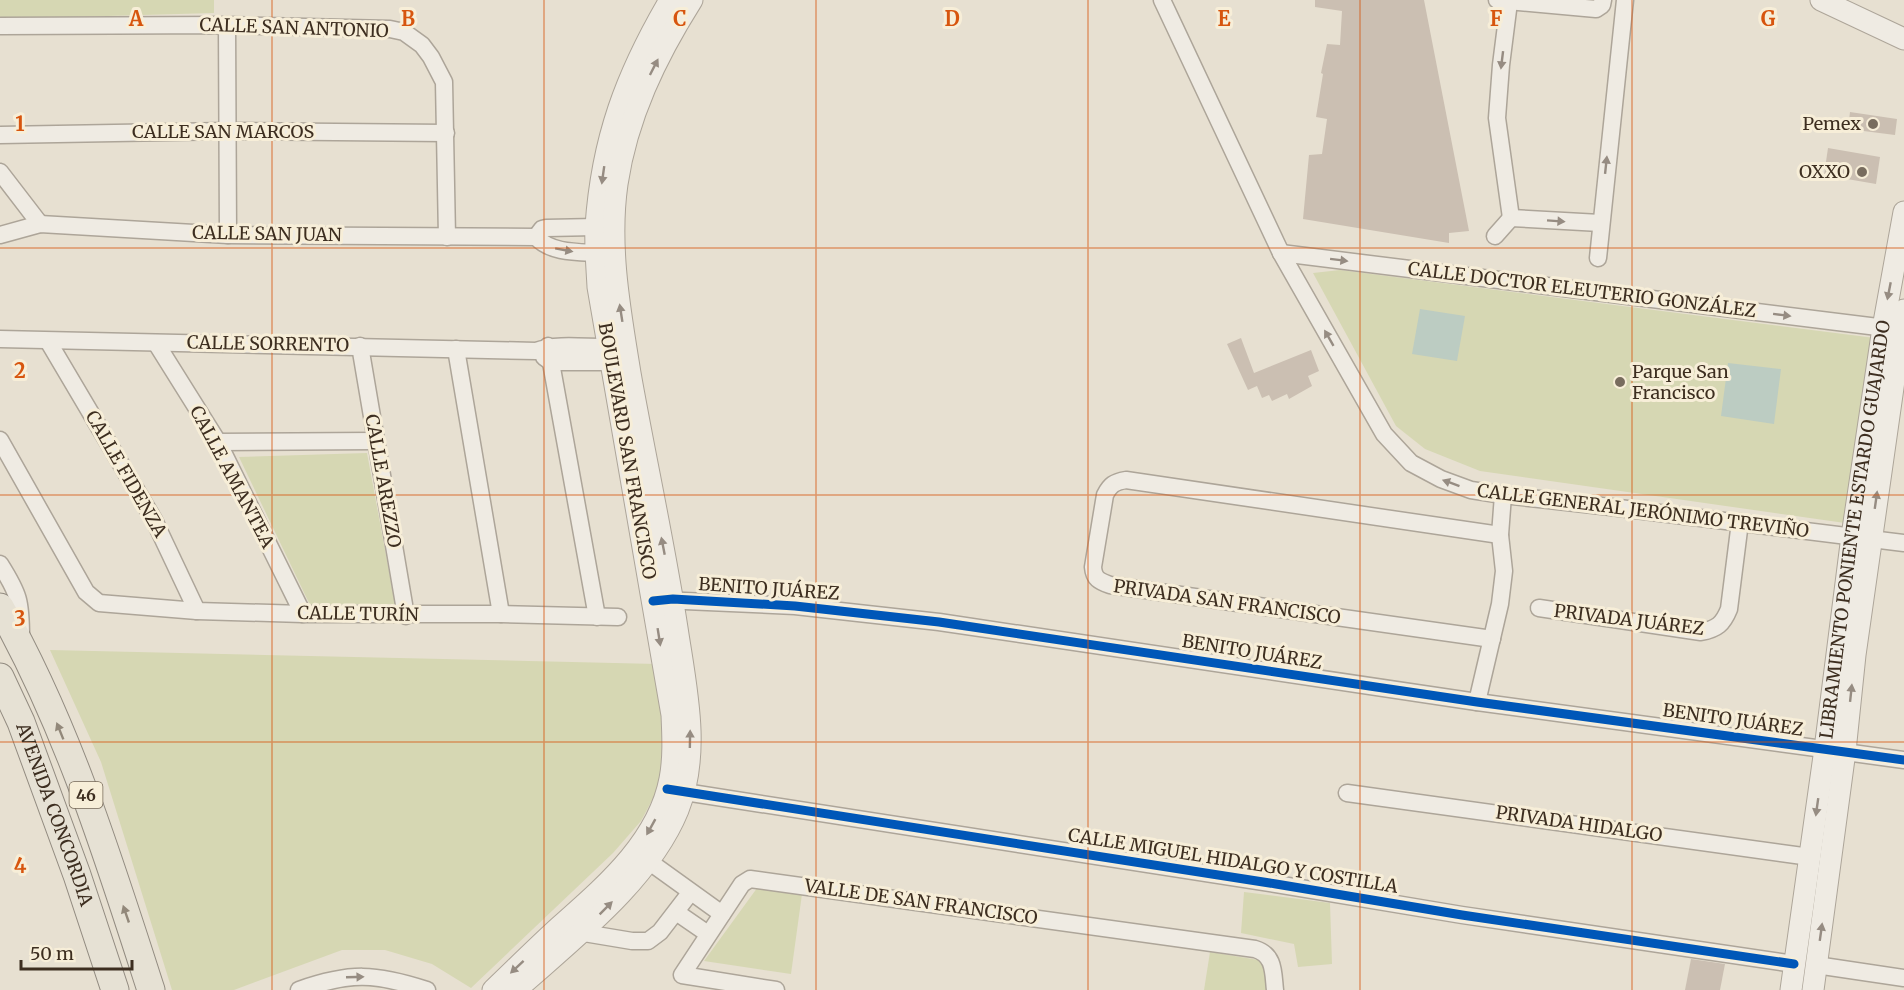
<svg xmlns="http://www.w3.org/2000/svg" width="1904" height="990" font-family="Merriweather,serif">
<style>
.green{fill:#d6d7b3}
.water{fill:#bcccc2}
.building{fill:#cbbfb2}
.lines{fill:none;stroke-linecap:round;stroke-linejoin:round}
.minor-casing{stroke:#ada599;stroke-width:19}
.tertiary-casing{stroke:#ada599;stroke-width:23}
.primary-casing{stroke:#928b80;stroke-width:29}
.minor{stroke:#efebe3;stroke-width:16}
.tertiary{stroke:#efebe3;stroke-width:21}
.primary{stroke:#e6e1d4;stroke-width:27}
.cycleway-casing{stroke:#f7eed8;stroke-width:13}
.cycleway{stroke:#0057b8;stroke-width:9}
.oneway{fill:#968c82}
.oneway2{fill:#92887a}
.grid{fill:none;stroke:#d7550e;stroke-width:1.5;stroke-opacity:0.55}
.poi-dot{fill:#786c5e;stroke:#f7eed8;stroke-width:2}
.labels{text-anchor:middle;stroke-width:6;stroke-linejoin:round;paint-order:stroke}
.shield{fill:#f7eed8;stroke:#756857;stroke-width:1.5}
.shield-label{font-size:16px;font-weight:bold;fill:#3d2e20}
.street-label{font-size:18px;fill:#3d2e20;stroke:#f7eed8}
.poi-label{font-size:18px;fill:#3d2e20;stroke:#f7eed8;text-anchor:end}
.grid-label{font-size:20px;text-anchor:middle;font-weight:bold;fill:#d7550e;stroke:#f7eed8;stroke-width:6;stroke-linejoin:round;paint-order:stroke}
</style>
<rect width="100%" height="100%" fill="#e7e0d1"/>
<g class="green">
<path d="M 0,0 L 214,0 L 214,13 L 0,19 Z"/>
<path d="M 1340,270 L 1875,338 L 1845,523 L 1480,471 L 1425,449 L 1396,426 L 1313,273 Z"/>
<path d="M 367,453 L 395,604 L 310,605 L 239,457 Z"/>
<path d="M 50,650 L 657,664 L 666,759 L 658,789 L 641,821 L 613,853 L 471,988 L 432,964 L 385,950 L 342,950 L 234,990 L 172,990 L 101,762 Z"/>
<path d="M 760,884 L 802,894 L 791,974 L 704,961 Z"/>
<path d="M 1244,892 L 1330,903 L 1332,964 L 1298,967 L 1294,944 L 1241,933 Z"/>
<path d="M 1210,952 L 1265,961 L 1267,990 L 1204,990 Z"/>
</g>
<g class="water">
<path d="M 1420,309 L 1465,316 L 1457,361 L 1412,354 Z"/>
<path d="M 1728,363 L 1781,369 L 1774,424 L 1721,416 Z"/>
</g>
<g class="building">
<path d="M 1315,0 L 1424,0 L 1469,231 L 1449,233 L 1449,243 L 1303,219 L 1309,155 L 1322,154 L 1327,119 L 1316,117 L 1323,74 L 1321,73 L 1327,44 L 1340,45 L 1342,11 L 1315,7 Z"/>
<path d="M 1850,112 L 1897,119 L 1895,135 L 1848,129 Z"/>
<path d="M 1828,148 L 1880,157 L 1876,184 L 1824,175 Z"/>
<path d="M 1241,338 L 1254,373 L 1311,350 L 1319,371 L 1308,376 L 1312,386 L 1289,399 L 1287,394 L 1272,401 L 1269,395 L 1262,398 L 1257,386 L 1248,390 L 1227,344 Z"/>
<path d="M 1691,959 L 1725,964 L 1720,990 L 1685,990 Z"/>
</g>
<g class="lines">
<defs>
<g id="minor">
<path d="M 1162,0 L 1281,253 L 1384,434 L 1411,463 L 1441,479 L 1471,490 L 1503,495 L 1611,507 L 1904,543"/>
<path d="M 1497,0 L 1596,9 L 1602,5 L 1603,0"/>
<path d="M 1509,2 L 1501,65 L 1497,118 L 1511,218"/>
<path d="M 227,25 L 228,235"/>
<path d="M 0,26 L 227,25 L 390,29 L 404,32 L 422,45 L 431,57 L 444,82 L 447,237"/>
<path d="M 0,135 L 229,131 L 446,133"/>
<path d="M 0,172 L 40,224"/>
<path d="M 1511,218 L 1600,223"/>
<path d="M 0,235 L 40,224 L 228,235 L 536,237 C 551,253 576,252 597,253"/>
<path d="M 1495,236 L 1511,218"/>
<path d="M 536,237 L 542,229 L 546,228 L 596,227"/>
<path d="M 1281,253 L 1894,329"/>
<path d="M 1598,258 L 1625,0"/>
<path d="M 0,339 L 536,351 C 561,342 592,349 619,347"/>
<path d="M 48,341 L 154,520 L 197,611"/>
<path d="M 156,343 L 218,442 L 303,614"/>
<path d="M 360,346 L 406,616"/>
<path d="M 548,346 L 597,617"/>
<path d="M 456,349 L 501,614"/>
<path d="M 544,357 L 551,362 L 621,362"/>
<path d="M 0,440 L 86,592 L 99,603 L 197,611 L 303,614 L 501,614 L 618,617"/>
<path d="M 218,442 L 376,441"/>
<path d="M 0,564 C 19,594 21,601 21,638"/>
<path d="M 662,600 L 795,606 L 939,622 L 1477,702 L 1904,760"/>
<path d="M 1539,608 L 1701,632 C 1717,629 1723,624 1729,609 L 1740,522"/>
<path d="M 1492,639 L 1110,585 C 1099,581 1094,579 1093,567 L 1105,495 C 1110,485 1114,482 1126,480 L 1500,535"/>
<path d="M 1477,702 L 1500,604 L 1504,571 L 1500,535 L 1503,495"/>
<path d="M 672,790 L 1276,884 L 1462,915 L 1794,964"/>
<path d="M 1347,793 L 1810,857"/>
<path d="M 640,855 L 722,914"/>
<path d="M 676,912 L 708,934"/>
<path d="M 572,931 L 632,941 L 648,941 L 660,932 L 690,893"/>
<path d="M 1816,965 L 1904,978"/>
<path d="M 299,990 C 350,972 375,973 427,990"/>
<path d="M 776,990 L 682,975 L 742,884 L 750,879 L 1255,949 C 1275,955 1273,973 1275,990"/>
</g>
<g id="tertiary">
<path d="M 1821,0 L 1904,39"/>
<path d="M 493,990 C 515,969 537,947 559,927 C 604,887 658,842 670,779 C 674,758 673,737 672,715 L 598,287 C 597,267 595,246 596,226 C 602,139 626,75 670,0"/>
<path d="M 516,990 C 573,939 649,881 678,810 C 701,752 686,688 677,628 C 664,543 645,458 630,373 C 620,311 608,247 617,184 C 627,117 656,57 692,0"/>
<path id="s1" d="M 1791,990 L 1825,749 L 1852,536 L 1883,328 L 1904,212"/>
<path d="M 1813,990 L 1845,751 L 1855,655 L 1904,310"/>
</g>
<g id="primary">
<path d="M 0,607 C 68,727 109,860 151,990"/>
<path id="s2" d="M 0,677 L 21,722 L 77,875 L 115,990"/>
</g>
</defs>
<use href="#minor" class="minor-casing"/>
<use href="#tertiary" class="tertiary-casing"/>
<use href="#primary" class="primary-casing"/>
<use href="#minor" class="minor"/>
<use href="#tertiary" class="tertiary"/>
<use href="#primary" class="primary"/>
<defs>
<g id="cycleway">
<path d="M 653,601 L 673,599 L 795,606 L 939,622 L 1477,702 L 1904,760"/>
<path d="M 667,789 L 1276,884 L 1462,915 L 1794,964"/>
</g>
</defs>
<use href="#cycleway" class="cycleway-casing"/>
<use href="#cycleway" class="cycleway"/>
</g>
<defs><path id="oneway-solid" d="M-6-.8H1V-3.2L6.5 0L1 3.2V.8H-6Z" transform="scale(1.5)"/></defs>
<g class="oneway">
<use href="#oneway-solid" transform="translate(1502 60) rotate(97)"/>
<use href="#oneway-solid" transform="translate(654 67) rotate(-63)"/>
<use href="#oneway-solid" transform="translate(1606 165) rotate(-84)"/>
<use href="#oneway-solid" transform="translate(603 175) rotate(98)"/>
<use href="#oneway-solid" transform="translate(1556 221) rotate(4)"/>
<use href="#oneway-solid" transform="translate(564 250) rotate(10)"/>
<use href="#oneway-solid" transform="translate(1339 260) rotate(7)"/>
<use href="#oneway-solid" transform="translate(1889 291) rotate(101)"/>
<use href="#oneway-solid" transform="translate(621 313) rotate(-99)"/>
<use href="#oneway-solid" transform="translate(1782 315) rotate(7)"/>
<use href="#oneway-solid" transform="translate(1329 338) rotate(-120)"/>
<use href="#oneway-solid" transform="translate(1451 483) rotate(-160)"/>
<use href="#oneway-solid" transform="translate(1876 500) rotate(-82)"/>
<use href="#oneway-solid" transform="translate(663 546) rotate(-101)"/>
<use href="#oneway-solid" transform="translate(659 637) rotate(81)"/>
<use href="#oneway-solid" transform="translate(1851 693) rotate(-84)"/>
<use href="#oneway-solid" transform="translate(690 739) rotate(-89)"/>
<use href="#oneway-solid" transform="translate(1817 807) rotate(98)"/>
<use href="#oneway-solid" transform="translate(651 827) rotate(119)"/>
<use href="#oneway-solid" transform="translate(606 908) rotate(-45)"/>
<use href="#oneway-solid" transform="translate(1821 932) rotate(-82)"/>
<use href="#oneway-solid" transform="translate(517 967) rotate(137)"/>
<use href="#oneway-solid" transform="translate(355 977) rotate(-2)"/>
</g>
<g class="oneway2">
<use href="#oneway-solid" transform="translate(60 731) rotate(-112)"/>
<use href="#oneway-solid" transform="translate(126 914) rotate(-109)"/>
</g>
<path class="grid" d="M 272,0 L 272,990M 544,0 L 544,990M 816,0 L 816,990M 1088,0 L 1088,990M 1360,0 L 1360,990M 1632,0 L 1632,990M 0,248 L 1904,248M 0,495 L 1904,495M 0,742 L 1904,742"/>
<g class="poi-dot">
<circle cx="1873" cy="124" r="6"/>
<circle cx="1862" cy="172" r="6"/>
<circle cx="1620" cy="382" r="6"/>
</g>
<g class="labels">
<rect class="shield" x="69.5" y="782" width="33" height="26" rx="4.5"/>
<g class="shield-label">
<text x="86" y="801">46</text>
</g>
<g class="street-label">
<text transform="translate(294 28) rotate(2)" y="6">CALLE SAN ANTONIO</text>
<text x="223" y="138">CALLE SAN MARCOS</text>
<text transform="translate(267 234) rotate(1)" y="6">CALLE SAN JUAN</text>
<text transform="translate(1582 290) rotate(7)" y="6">CALLE DOCTOR ELEUTERIO GONZÁLEZ</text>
<text transform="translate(268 344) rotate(1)" y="6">CALLE SORRENTO</text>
<text transform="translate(627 451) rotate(80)" y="6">BOULEVARD SAN FRANCISCO</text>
<text transform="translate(126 474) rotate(60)" y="6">CALLE FIDENZA</text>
<text transform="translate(232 477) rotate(62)" y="6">CALLE AMANTEA</text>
<text transform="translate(383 481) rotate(80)" y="6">CALLE AREZZO</text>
<text transform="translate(1643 511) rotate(7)" y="6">CALLE GENERAL JERÓNIMO TREVIÑO</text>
<text dy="6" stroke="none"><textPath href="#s1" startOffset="465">LIBRAMIENTO PONIENTE ESTARDO GUAJARDO</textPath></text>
<text transform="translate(769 589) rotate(4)" y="6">BENITO JUÁREZ</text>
<text transform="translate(1227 602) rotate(8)" y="6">PRIVADA SAN FRANCISCO</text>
<text transform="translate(358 614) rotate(1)" y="6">CALLE TURÍN</text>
<text transform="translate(1629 620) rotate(7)" y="6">PRIVADA JUÁREZ</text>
<text transform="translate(1252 652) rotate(9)" y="6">BENITO JUÁREZ</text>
<text transform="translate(1733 720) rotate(8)" y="6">BENITO JUÁREZ</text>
<text dy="6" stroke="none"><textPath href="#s2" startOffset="148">AVENIDA CONCORDIA</textPath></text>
<text transform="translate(1579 824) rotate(8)" y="6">PRIVADA HIDALGO</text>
<text transform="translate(1233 861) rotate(9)" y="6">CALLE MIGUEL HIDALGO Y COSTILLA</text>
<text transform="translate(921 902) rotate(8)" y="6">VALLE DE SAN FRANCISCO</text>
</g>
<g class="poi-label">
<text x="1861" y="130">Pemex</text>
<text x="1850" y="178">OXXO</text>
<text x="1632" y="378" text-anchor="start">Parque San<tspan x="1632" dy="21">Francisco</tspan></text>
</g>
</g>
<g class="grid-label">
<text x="136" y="26">A</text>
<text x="408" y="26">B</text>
<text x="680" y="26">C</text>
<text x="952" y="26">D</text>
<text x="1224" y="26">E</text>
<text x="1496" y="26">F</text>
<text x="1768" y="26">G</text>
<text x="20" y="131">1</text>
<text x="20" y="378">2</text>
<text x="20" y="626">3</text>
<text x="20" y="873">4</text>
</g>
<path d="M21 960v9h111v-9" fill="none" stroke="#3d2e20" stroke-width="3"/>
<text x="30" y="960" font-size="18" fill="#3d2e20" stroke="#f7eed8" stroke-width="4.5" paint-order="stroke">50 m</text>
</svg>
